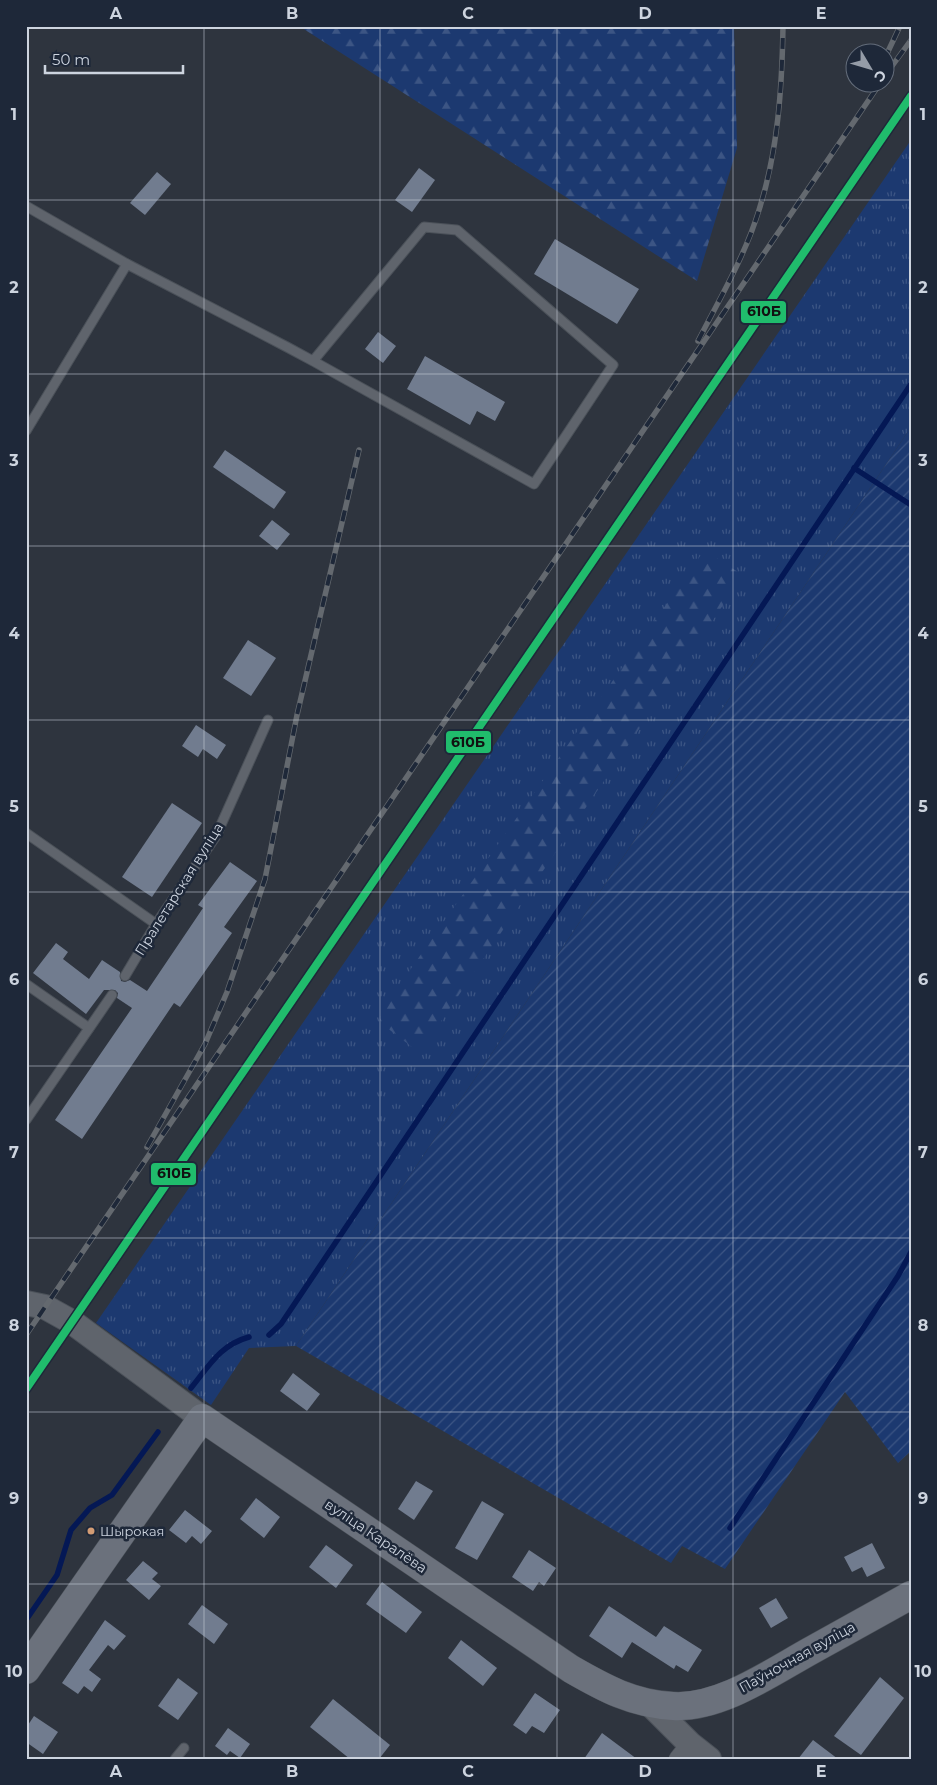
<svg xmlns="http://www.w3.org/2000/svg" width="937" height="1785" font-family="Montserrat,sans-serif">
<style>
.grass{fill:url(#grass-tufts)}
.forest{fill:url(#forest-firs)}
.garden{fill:url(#garden-furrows)}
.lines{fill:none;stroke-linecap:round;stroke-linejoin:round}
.stream{stroke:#041855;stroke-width:5.5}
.building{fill:#717c8f}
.service-casing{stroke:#4b5159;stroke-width:11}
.minor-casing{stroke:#4b5159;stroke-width:19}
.secondary-casing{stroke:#4b5159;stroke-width:26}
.primary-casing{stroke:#4b5159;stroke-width:29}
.service{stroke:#5f646c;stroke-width:9}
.minor{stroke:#5f646c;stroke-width:18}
.secondary{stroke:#5f646c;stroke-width:24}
.primary{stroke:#6b717c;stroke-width:28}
.rail-casing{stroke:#64696f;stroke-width:5.5}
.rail{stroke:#1e2839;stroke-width:4;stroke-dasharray:11;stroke-linecap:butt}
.rail-1-casing{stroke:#1e2839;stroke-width:11}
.rail-1{stroke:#20bc6c;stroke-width:8}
.grid{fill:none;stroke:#cdd4df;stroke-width:1;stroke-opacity:0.55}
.bus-dot{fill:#d39c74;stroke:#1e2839;stroke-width:2}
.labels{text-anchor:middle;stroke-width:5;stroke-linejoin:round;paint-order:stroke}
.bus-label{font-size:13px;fill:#cdd4df;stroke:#1e2839;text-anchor:start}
.street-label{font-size:14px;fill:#cdd4df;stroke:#1e2839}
.line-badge{stroke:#1e2839;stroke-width:2}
.pale-badge-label{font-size:14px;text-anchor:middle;font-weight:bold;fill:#111}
.neatline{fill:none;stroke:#cdd4df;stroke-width:2}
.grid-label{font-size:16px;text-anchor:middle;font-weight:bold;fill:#cdd4df}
</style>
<defs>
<pattern id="grass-tufts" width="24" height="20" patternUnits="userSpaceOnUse" patternTransform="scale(1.25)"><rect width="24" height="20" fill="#1c3970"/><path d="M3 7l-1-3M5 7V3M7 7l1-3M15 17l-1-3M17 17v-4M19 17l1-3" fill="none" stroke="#3c5584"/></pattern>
<pattern id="forest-firs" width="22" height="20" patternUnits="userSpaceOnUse" patternTransform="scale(1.25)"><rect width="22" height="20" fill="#1c3970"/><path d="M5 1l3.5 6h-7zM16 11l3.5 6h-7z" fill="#3c5584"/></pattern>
<pattern id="garden-furrows" width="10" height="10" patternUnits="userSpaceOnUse" patternTransform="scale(1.25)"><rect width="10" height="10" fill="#1c3970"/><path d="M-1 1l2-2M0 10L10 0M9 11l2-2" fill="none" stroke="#3c5584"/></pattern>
</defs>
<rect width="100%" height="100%" fill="#2e343e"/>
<path class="grass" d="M 911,140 L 911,427 L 296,1346 L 249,1348 L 211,1405 L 96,1323 Z"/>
<g class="forest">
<path d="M 299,26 L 734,26 L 737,148 L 697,281 Z"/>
<path d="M 703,552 L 707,552 L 738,572 L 738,583 L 427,1042 L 420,1047 L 412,1047 L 382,1024 L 380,1019 L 382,1010 Z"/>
</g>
<path class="garden" d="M 911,427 L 911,1451 L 898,1463 L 845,1392 L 725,1569 L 682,1546 L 671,1563 L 296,1346 Z"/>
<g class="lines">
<g class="stream">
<path d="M 854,468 L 911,505"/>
<path d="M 269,1335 L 281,1324 L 911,384"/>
<path d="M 191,1388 C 209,1366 220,1345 249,1337"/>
<path d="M 730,1528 L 898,1276 L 911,1252"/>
<path d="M 26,1620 L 57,1575 L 71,1530 L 90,1508 L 112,1495 L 158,1432"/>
</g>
</g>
<g class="building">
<path d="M 419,168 L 435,180 L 412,212 L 395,200 Z"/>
<path d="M 157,172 L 171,184 L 145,215 L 130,203 Z"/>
<path d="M 555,239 L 639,289 L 617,324 L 534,274 Z"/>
<path d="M 378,332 L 396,346 L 383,363 L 365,349 Z"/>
<path d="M 425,356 L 505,402 L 495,421 L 477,411 L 470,425 L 407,389 Z"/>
<path d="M 225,450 L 286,492 L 274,509 L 213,467 Z"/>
<path d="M 272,520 L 290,534 L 277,550 L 259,536 Z"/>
<path d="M 248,640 L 276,658 L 251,696 L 223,678 Z"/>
<path d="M 196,725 L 226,745 L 217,759 L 203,749 L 198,757 L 182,746 Z"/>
<path d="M 172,803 L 202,823 L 152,897 L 122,877 Z"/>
<path d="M 230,862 L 257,881 L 224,927 L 232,933 L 180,1007 L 174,1003 L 82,1139 L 55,1120 L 132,1008 L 117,998 L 118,993 L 115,990 L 104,990 L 86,1014 L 33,973 L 56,943 L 68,952 L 63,959 L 89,979 L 102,960 L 120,972 L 121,981 L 125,982 L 130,980 L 147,991 L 203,908 L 198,905 Z"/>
<path d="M 293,1373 L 320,1394 L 307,1411 L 280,1391 Z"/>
<path d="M 416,1481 L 433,1491 L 414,1520 L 398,1509 Z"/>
<path d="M 256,1498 L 280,1517 L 264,1538 L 240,1519 Z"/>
<path d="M 482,1501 L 504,1514 L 477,1560 L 455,1548 Z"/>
<path d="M 185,1510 L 212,1531 L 201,1544 L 192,1536 L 186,1543 L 169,1530 Z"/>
<path d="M 872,1543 L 885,1568 L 867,1577 L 862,1567 L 852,1572 L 844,1557 Z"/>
<path d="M 326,1545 L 353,1565 L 336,1588 L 309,1567 Z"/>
<path d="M 529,1550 L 556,1568 L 544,1586 L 539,1582 L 533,1591 L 512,1577 Z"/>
<path d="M 143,1561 L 158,1573 L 152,1579 L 161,1586 L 149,1600 L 126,1580 Z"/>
<path d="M 382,1582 L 422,1612 L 406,1633 L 366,1604 Z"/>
<path d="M 776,1598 L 788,1618 L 771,1628 L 759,1608 Z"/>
<path d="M 202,1605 L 228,1624 L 214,1644 L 188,1624 Z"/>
<path d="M 609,1606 L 656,1637 L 664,1626 L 702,1650 L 688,1672 L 676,1665 L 674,1669 L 632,1642 L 622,1658 L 589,1636 Z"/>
<path d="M 105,1620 L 126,1636 L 114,1650 L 108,1645 L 89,1670 L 101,1679 L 92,1692 L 84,1686 L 78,1694 L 62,1683 Z"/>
<path d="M 461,1640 L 497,1668 L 483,1686 L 448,1658 Z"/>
<path d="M 880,1677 L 904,1698 L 861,1755 L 834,1736 Z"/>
<path d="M 178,1678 L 198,1693 L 178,1720 L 158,1706 Z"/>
<path d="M 535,1693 L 560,1710 L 544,1733 L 532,1726 L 526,1734 L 513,1725 Z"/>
<path d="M 333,1699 L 390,1745 L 379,1759 L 350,1759 L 310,1727 Z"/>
<path d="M 34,1716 L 58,1732 L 43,1754 L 26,1742 L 26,1728 Z"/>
<path d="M 228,1728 L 250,1744 L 240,1758 L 230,1751 L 227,1755 L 215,1746 Z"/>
<path d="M 602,1733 L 637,1759 L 584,1759 Z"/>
<path d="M 813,1740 L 838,1759 L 798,1759 Z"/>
</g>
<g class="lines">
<defs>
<g id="service">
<path d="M 26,206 L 127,264"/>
<path d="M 26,431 L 127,264 L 287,347 L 313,361 L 534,484 L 613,365 L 457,230 L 424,227 L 313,361"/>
<path d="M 26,833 L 156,924"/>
<path d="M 125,976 L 156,924 L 216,836 L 268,720"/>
<path d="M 26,984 L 89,1028"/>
<path d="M 26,1120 L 112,995"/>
<path d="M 175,1759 L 184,1748"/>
</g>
<path id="minor" d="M 678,1759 L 690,1744"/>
<g id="secondary">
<path d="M 26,1303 L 45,1307 L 72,1322 L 202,1418"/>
<path d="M 649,1703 L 690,1744 L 709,1759"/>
</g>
<path id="primary" d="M 26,1670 L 202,1418 L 571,1669 C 604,1688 633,1704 673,1706 C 720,1709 772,1672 812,1650 C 845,1632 878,1613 911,1595"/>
</defs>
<use href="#service" class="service-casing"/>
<use href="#minor" class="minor-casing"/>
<use href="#secondary" class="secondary-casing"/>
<use href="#primary" class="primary-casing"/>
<use href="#service" class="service"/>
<use href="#minor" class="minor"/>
<use href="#secondary" class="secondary"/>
<use href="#primary" class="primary"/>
<defs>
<g id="rail">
<path d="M 884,60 L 900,26"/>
<path d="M 884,77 L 911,40"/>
<path d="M 698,341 C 720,298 745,256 759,210 C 778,151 782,88 783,26"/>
<path d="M 147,1147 L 205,1044 L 227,992 L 265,879 L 297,715 L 359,450"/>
<path d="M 26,1335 L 881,82"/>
</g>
</defs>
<use href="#rail" class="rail-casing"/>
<use href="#rail" class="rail"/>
<defs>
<path id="rail-1" d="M 26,1389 L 911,96"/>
</defs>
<use href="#rail-1" class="rail-1-casing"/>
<use href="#rail-1" class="rail-1"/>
</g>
<path class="grid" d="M 204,26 L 204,1759M 380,26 L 380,1759M 557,26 L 557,1759M 733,26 L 733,1759M 26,200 L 911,200M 26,374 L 911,374M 26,546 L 911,546M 26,720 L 911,720M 26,892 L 911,892M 26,1066 L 911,1066M 26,1238 L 911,1238M 26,1412 L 911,1412M 26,1584 L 911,1584"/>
<circle class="bus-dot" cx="91" cy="1531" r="4.5"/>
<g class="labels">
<g class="bus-label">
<text x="100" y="1536">Шырокая</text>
</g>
<g class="street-label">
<text transform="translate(179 889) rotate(-58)" y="5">Пралетарская вуліца</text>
<text transform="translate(376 1536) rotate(34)" y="5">вуліца Каралёва</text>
<text transform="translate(797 1657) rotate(-29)" y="5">Паўночная вуліца</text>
</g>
</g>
<g class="line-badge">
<rect x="740" y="300" width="47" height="24" rx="5" fill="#20bc6c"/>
<rect x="445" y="730" width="47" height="24" rx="5" fill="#20bc6c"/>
<rect x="150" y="1162" width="47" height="24" rx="5" fill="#20bc6c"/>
</g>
<g class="pale-badge-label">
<text x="764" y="316">610Б</text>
<text x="468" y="747">610Б</text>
<text x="174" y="1178">610Б</text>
</g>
<rect width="937" height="1785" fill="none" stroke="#1e2839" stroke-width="55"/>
<g transform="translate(870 68) rotate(128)"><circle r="24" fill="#1e2839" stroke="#646d7b"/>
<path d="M0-4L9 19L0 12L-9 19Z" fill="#959ca7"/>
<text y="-8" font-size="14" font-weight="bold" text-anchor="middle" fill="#cdd4df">С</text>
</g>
<path d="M45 65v8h138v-8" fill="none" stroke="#cdd4df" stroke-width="2.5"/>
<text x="52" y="65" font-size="15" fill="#cdd4df" stroke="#1e2839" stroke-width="4" paint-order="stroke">50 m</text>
<rect x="28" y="28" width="882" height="1730" class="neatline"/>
<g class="grid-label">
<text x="116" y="19">A</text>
<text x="292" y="19">B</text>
<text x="468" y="19">C</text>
<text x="645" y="19">D</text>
<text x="821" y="19">E</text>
<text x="14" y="120">1</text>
<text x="923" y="120">1</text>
<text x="14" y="293">2</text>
<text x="923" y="293">2</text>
<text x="14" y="466">3</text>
<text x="923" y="466">3</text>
<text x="14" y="639">4</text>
<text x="923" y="639">4</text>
<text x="14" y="812">5</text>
<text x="923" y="812">5</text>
<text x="14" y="985">6</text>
<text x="923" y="985">6</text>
<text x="14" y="1158">7</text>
<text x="923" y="1158">7</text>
<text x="14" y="1331">8</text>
<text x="923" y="1331">8</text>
<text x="14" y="1504">9</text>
<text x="923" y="1504">9</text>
<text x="14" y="1677">10</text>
<text x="923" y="1677">10</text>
<text x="116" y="1777">A</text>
<text x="292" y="1777">B</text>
<text x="468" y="1777">C</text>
<text x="645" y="1777">D</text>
<text x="821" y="1777">E</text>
</g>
</svg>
